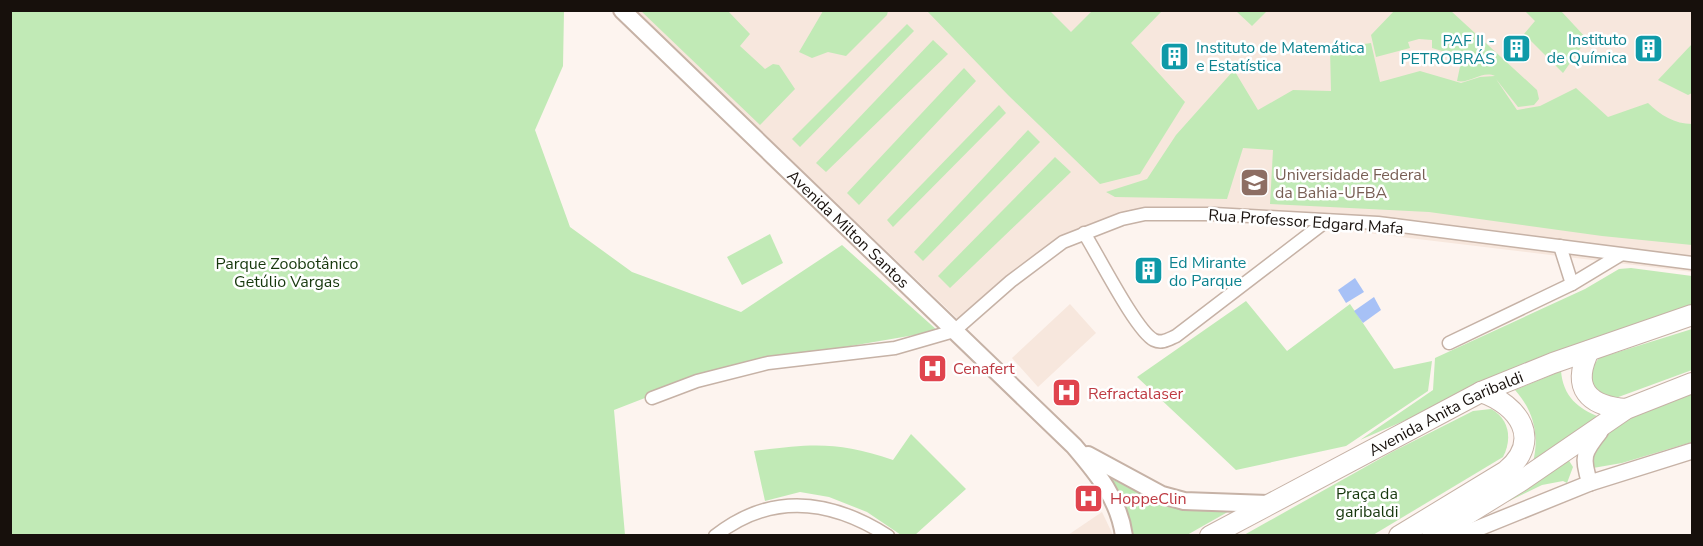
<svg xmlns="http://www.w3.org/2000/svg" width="1703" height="546" font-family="'Nunito Sans',sans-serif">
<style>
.built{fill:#f7e7dd}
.green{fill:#c1eab6}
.water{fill:#a7c1f6}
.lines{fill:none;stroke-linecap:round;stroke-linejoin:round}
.minor-casing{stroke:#c6b2a6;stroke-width:15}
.tertiary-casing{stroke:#c6b2a6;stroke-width:18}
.secondary-casing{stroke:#c6b2a6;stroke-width:20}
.primary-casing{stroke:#c6b2a6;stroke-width:22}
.minor{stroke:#fff;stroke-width:12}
.tertiary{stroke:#fff;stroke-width:15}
.secondary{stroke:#fff;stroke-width:16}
.primary{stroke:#fff;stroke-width:20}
.labels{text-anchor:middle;stroke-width:5;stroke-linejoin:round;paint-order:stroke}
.culture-label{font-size:16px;fill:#0d838f;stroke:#fff;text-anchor:end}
.education-label{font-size:16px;fill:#785e54;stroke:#fff;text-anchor:start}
.street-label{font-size:16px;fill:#17100c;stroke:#fff}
.park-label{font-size:16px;fill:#16370c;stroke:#fff}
.health-label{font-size:16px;fill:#be3a42;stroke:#fff;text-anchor:start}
</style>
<rect width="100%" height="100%" fill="#fdf4ef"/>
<g class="built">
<path d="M 636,11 L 1692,11 L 1692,272 L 1284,223 L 1114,220 L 1057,244 L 962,323 Z"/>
<path d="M 1070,304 L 1096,333 L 1038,387 L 1012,358 Z"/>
<path d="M 1102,512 L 1113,535 L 1068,535 Z"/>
</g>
<g class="green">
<path d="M 10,11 L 564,11 L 563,66 L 535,130 L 570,227 L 632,272 L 741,312 L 842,245 L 938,331 L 757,362 L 699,377 L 614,410 L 625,535 L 11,535 Z"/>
<path d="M 641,11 L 728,11 L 750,34 L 740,46 L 765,69 L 773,64 L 779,65 L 795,89 L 760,125 Z"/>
<path d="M 823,11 L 823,10 L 888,11 L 887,15 L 846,56 L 828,52 L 812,58 L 799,52 Z"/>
<path d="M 927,11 L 1050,11 L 1071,32 L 1092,11 L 1162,11 L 1131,43 L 1185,102 L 1140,174 L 1100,184 L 1008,95 Z"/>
<path d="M 1236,11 L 1267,11 L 1252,26 Z"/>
<path d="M 1394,11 L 1451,11 L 1537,90 L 1539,99 L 1534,105 L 1518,107 L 1496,79 L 1517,110 L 1540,106 L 1576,88 L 1608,117 L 1648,103 C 1660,115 1675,124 1692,124 L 1692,245 L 1602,236 L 1429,212 L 1270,204 L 1273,150 L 1243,148 L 1227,199 L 1115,197 L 1106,192 L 1147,179 L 1176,135 L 1234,70 L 1258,110 L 1293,90 L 1331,91 L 1330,49 L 1371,43 L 1380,82 L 1420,71 L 1461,83 L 1480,77 L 1495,76 C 1482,70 1470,84 1457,81 L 1462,57 L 1432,48 L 1432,40 L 1419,39 L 1408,42 L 1410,48 L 1376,57 L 1371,35 Z"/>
<path d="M 1525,11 L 1561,11 L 1587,39 L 1563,73 L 1524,34 L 1535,21 Z"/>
<path d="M 907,24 L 914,31 L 800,147 L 792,139 Z"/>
<path d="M 933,40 L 948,54 L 826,172 L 816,163 Z"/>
<path d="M 1692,44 L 1692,93 L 1688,95 L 1658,80 Z"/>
<path d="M 964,68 L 976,81 L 859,205 L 847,193 Z"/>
<path d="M 999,105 L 1006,113 L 893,227 L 887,220 Z"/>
<path d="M 1028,130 L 1040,142 L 923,261 L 914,252 Z"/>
<path d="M 1055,157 L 1071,172 L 950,288 L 938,276 Z"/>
<path d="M 770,234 L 783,263 L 742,285 L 727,257 Z"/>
<path d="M 1631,268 L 1692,276 L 1692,306 L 1547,359 L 1360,440 L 1433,390 L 1435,358 L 1585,289 L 1619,269 Z"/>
<path d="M 1246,301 L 1287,351 L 1350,304 L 1394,369 L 1432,361 L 1428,391 L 1346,446 L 1236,470 L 1137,377 Z"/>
<path d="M 1692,329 L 1692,370 L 1613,399 L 1595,395 L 1586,382 L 1590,370 L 1599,358 Z"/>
<path d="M 1561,371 C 1563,396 1578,409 1600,417 L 1533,462 C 1540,435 1533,410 1515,390 Z"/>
<path d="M 1692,393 L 1692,442 L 1622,463 L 1593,468 L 1586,454 C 1606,416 1654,407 1692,393 Z"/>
<path d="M 1491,409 C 1510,419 1512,440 1503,457 L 1373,535 L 1244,535 L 1392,452 L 1473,411 Z"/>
<path d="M 911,434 L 966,489 L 915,535 L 901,535 L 867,512 L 829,497 L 800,492 L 765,501 L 754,451 C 811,444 837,441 893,460 Z"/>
<path d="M 1568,459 L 1573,467 L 1567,483 L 1563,481 L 1542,485 L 1505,503 Z"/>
<path d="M 1106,476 L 1166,507 L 1233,509 L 1187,535 L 1129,535 Z"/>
</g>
<g class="water">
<path d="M 1355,278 L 1364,292 L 1346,303 L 1338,290 Z"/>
<path d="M 1374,297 L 1381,310 L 1363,323 L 1354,311 Z"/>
</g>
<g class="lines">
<defs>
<g id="minor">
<path d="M 1084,233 C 1097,253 1136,331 1154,340 C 1162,344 1169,339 1176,336 L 1325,222"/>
<path d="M 1560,246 L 1572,284"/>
<path d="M 1449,343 L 1572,284 L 1620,255"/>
<path d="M 652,398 L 697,381 L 768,363 L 895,348 L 954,331 L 1011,281 L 1063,242 L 1122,219 L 1145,214 L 1214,214 L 1378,223 L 1692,263"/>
<path d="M 715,536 C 771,492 830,499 888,536"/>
</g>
<g id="tertiary">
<path d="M 1590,483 C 1581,457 1584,452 1600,432"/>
<path d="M 1459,536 L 1590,483 L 1692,451"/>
</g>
<g id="secondary">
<path id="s1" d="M 622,10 L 1074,446 C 1097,473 1119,499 1124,536"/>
<path d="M 1088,455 L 1162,495 L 1184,501 L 1268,504"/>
</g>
<g id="primary">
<path d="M 1589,351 C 1571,388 1588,406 1626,409"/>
<path id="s2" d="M 1210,536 L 1481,392 L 1553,363 L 1692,315"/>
<path d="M 1399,536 L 1506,471 C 1543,440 1519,405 1481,392"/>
<path d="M 1432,536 L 1521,481 L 1626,409 L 1692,383"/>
</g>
</defs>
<use href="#minor" class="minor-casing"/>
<use href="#tertiary" class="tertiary-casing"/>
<use href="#secondary" class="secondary-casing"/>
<use href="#primary" class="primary-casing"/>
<use href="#minor" class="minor"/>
<use href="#tertiary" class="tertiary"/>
<use href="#secondary" class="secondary"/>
<use href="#primary" class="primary"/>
</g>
<defs>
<symbol id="building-square" viewBox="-11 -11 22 22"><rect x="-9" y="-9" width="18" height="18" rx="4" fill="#0f9aa8" stroke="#fff"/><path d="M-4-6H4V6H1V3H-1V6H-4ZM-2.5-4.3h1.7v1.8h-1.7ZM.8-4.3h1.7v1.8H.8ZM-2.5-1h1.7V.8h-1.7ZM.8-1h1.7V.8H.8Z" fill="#fff"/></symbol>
<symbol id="university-square" viewBox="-11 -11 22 22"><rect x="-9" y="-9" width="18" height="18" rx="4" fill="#8d6e63" stroke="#fff"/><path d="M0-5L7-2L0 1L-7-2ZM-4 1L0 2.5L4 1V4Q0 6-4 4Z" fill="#fff"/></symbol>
<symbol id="hospital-square" viewBox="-11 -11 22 22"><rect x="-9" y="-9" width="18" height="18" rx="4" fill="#e0444e" stroke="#fff"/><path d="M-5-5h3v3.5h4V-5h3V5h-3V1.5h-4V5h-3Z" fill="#fff"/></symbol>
</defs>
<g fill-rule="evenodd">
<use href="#building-square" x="1632" y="32" width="33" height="33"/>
<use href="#building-square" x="1500" y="32" width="33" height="33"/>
<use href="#building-square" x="1158" y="40" width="33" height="33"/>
<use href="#university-square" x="1238" y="166" width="33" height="33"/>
<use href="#building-square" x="1132" y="254" width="33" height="33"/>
<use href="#hospital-square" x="916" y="352" width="33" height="33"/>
<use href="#hospital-square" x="1050" y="376" width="33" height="33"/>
<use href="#hospital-square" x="1072" y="482" width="33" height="33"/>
</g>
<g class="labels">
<g class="culture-label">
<text x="1627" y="45">Instituto<tspan x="1627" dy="18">de Química</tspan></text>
<text x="1495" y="46">PAF II -<tspan x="1495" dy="18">PETROBRÁS</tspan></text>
<text x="1196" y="53" text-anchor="start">Instituto de Matemática<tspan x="1196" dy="18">e Estatística</tspan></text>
<text x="1169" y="268" text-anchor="start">Ed Mirante<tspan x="1169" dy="18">do Parque</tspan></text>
</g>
<g class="education-label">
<text x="1275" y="180">Universidade Federal<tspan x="1275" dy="18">da Bahia-UFBA</tspan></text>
</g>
<g class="street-label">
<text transform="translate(1306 221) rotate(4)" y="6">Rua Professor Edgard Mafa</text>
<text dy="6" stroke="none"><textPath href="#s1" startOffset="315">Avenida Milton Santos</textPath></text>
<text dy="6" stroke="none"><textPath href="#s2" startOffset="266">Avenida Anita Garibaldi</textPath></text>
</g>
<g class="park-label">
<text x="287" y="269">Parque Zoobotânico<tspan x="287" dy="18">Getúlio Vargas</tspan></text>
<text x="1367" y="499">Praça da<tspan x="1367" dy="18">garibaldi</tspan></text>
</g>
<g class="health-label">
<text x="953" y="374">Cenafert</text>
<text x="1088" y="399">Refractalaser</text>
<text x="1110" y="504">HoppeClin</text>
</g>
</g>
<rect width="1703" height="546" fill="none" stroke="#17100c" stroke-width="24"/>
</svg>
